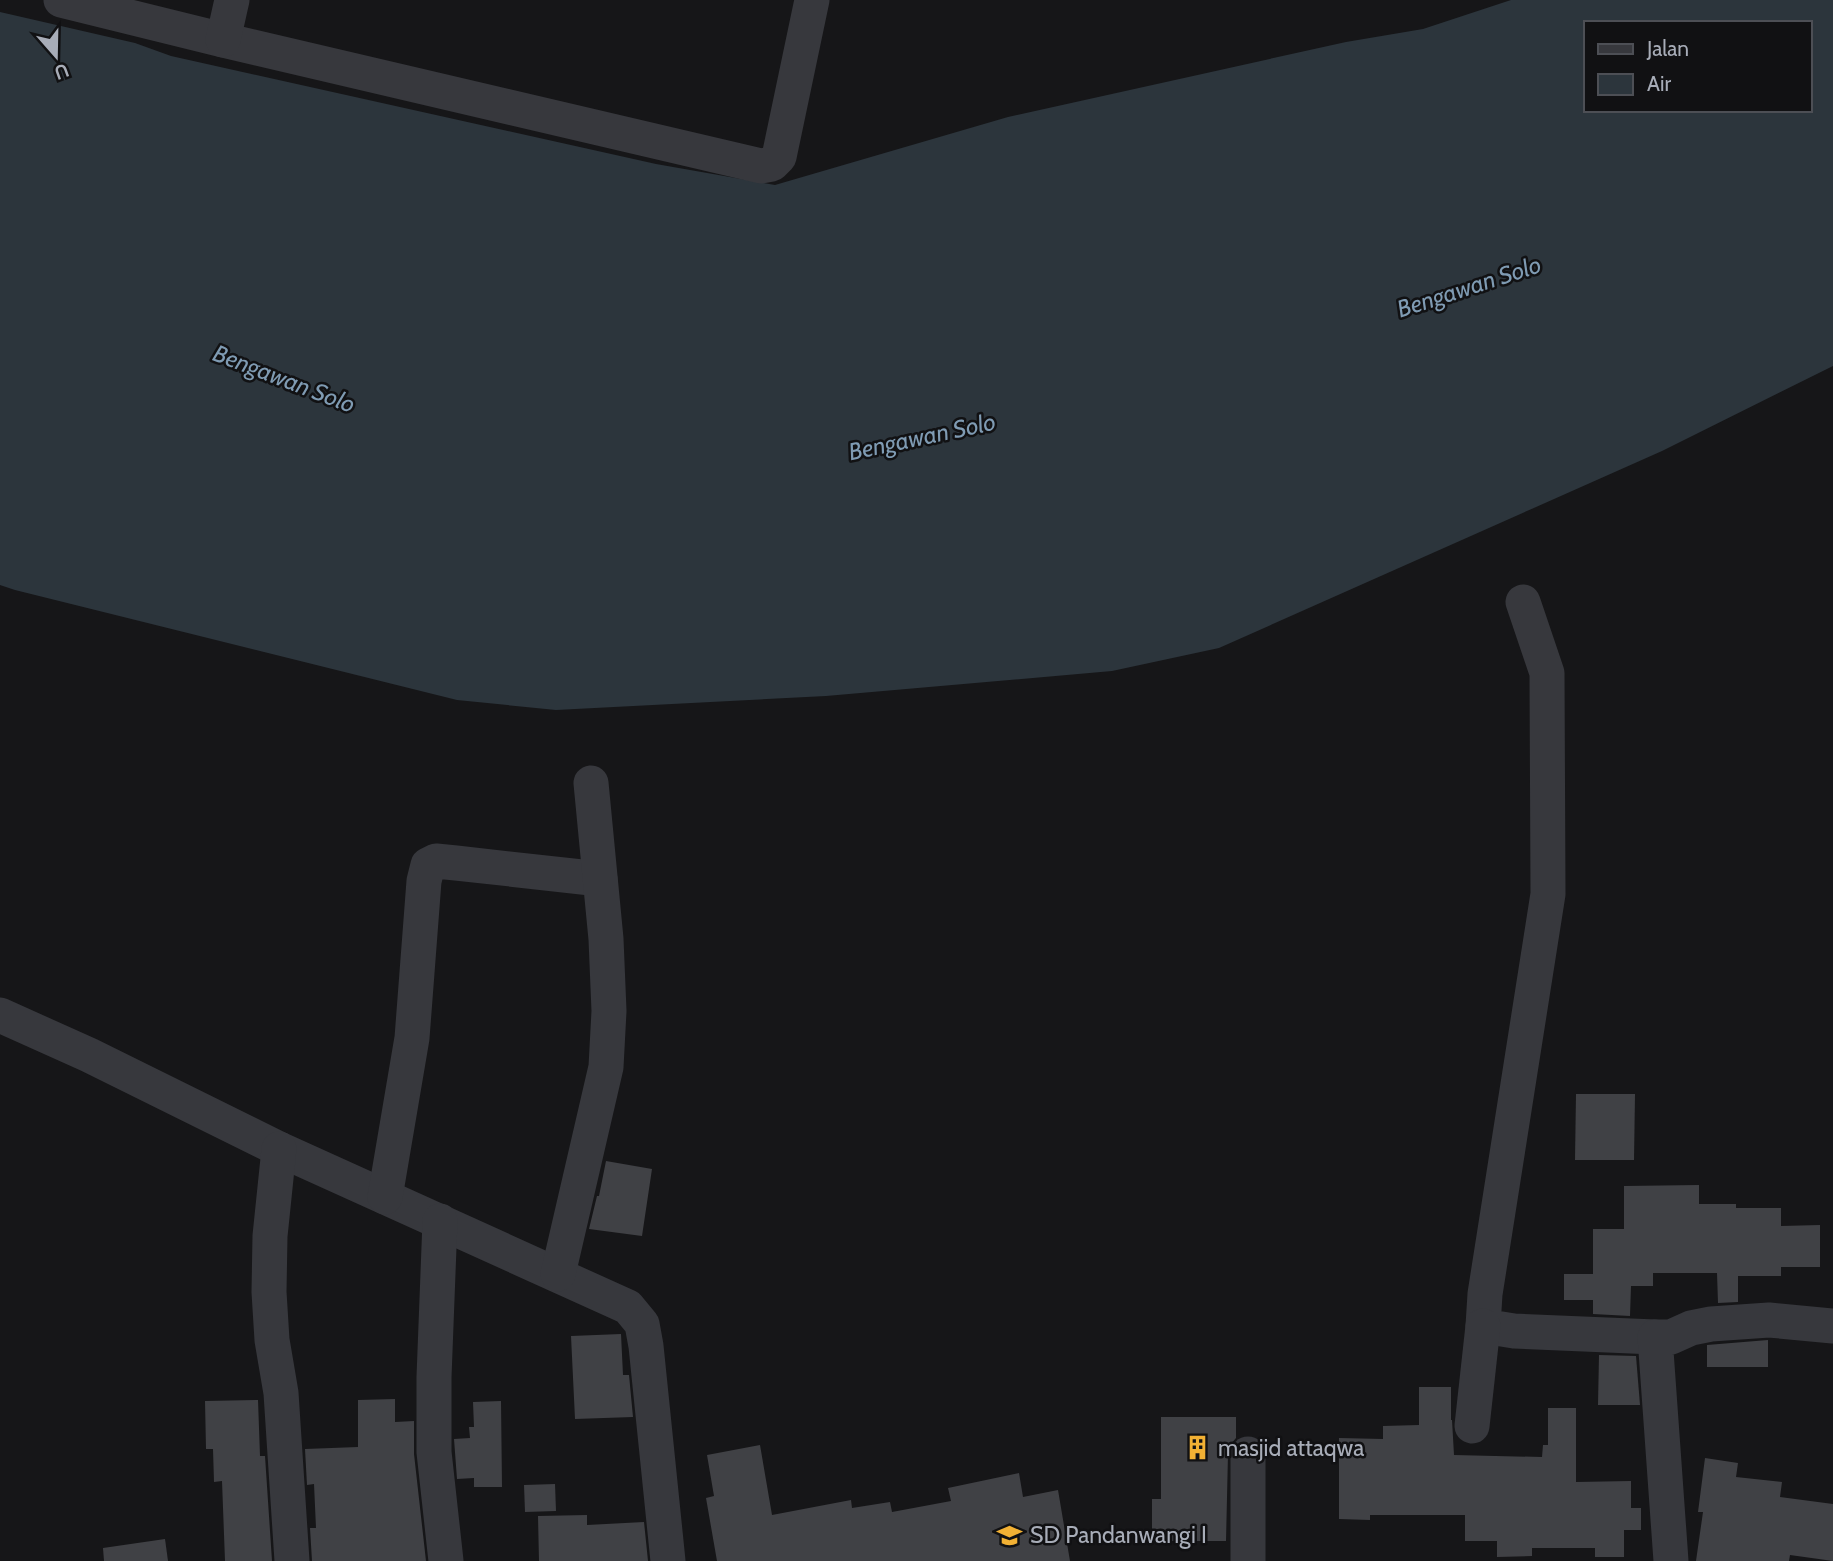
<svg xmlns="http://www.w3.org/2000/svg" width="1833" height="1561" font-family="Cabin,sans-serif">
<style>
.water{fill:#2c353c;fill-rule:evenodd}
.building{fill:#404145}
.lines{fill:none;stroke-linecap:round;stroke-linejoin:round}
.minor{stroke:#37383d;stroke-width:35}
.labels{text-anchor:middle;stroke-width:5;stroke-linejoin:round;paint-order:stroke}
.poi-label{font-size:23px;fill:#a8adb8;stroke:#111113;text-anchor:start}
.water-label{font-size:24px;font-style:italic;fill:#7f9bb3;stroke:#111113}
</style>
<rect width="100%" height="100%" fill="#161618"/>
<path class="water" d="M 1511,0 L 1833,0 L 1833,366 L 1662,451 L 1219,648 L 1112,671 L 826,696 L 556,710 L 457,700 L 15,590 L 0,585 L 0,12 L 135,43 L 171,56 L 656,164 L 775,185 L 1008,117 L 1346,42 L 1423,29 ZM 1586,23 L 1810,23 L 1810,110 L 1586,110 Z"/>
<g class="building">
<path d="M 1576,1094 L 1635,1094 L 1634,1160 L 1575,1160 Z"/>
<path d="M 606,1161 L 652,1169 L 642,1236 L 589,1229 L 597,1196 L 599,1196 Z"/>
<path d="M 1699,1185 L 1699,1204 L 1736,1204 L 1736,1208 L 1781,1208 L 1781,1226 L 1820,1225 L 1820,1267 L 1781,1267 L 1781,1276 L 1738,1276 L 1738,1302 L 1718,1303 L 1717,1273 L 1653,1273 L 1653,1286 L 1631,1286 L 1630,1316 L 1593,1314 L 1593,1300 L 1564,1300 L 1564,1274 L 1593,1274 L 1593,1229 L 1624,1229 L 1624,1186 Z"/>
<path d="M 621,1334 L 623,1375 L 629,1375 L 633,1417 L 575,1419 L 571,1336 Z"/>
<path d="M 1768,1340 L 1768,1367 L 1707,1367 L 1707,1345 Z"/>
<path d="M 1599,1355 L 1636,1356 L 1640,1405 L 1598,1405 Z"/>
<path d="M 1419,1387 L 1451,1387 L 1451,1420 L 1452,1420 L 1454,1455 L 1542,1457 L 1543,1445 L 1548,1445 L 1548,1408 L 1576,1408 L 1576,1482 L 1631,1481 L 1631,1508 L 1641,1508 L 1641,1530 L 1624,1530 L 1624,1557 L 1595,1557 L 1595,1548 L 1532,1548 L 1532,1556 L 1497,1557 L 1497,1541 L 1465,1541 L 1465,1515 L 1370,1515 L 1370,1520 L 1339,1519 L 1339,1438 L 1383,1439 L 1383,1426 L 1419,1425 Z"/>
<path d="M 395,1399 L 395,1422 L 414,1421 L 414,1454 L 426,1561 L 312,1561 L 310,1528 L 316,1528 L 314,1484 L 307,1485 L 305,1449 L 358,1447 L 358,1400 Z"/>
<path d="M 258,1400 L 260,1456 L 265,1456 L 272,1561 L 225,1561 L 222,1481 L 214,1482 L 213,1449 L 206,1449 L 205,1401 Z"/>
<path d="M 501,1401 L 502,1487 L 474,1487 L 474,1478 L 457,1479 L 454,1439 L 470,1438 L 469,1427 L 474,1427 L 473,1402 Z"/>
<path d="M 1161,1417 L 1236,1417 L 1236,1438 L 1230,1445 L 1228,1454 L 1226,1541 L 1152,1541 L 1152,1499 L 1161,1499 Z"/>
<path d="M 760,1445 L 772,1515 L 851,1500 L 852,1508 L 890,1502 L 892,1512 L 951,1501 L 948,1488 L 1019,1473 L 1023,1497 L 1058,1490 L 1070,1561 L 717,1561 L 706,1498 L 714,1496 L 707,1455 Z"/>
<path d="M 1705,1458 L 1738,1463 L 1736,1477 L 1782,1482 L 1780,1497 L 1833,1504 L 1833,1561 L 1790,1555 L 1789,1561 L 1696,1561 L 1703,1512 L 1698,1512 Z"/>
<path d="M 555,1484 L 556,1511 L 525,1512 L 524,1485 Z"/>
<path d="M 587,1515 L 587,1525 L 644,1522 L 648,1561 L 539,1561 L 538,1516 Z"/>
<path d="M 165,1539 L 168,1561 L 104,1561 L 103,1548 Z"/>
</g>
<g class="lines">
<g class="minor">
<path d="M 61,0 L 223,40 L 761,166 L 772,164 L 779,157 L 812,0"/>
<path d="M 223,40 L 232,0"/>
<path d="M 1523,602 L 1547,673 L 1548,894 L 1485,1294 L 1483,1326 L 1514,1331 L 1655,1337"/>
<path d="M 0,1015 L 89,1055 L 279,1149 L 628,1307 L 642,1324 L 646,1346 L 668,1561"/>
<path d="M 279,1149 L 270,1236 L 269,1292 L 272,1340 L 281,1393 L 292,1561"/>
<path d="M 385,1197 L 412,1038 L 424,881 L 428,865 L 436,861 L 456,863 L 600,879"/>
<path d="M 440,1221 L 434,1377 L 434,1452 L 446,1561"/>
<path d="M 558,1274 L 606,1067 L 609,1011 L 606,939 L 591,783"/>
<path d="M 1472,1426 L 1483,1326"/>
<path d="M 1248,1454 L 1248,1561"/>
<path d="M 1671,1561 L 1655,1337 L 1671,1337 L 1691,1328 L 1711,1324 L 1769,1320 L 1833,1326"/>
</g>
</g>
<defs>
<symbol id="building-bare" viewBox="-9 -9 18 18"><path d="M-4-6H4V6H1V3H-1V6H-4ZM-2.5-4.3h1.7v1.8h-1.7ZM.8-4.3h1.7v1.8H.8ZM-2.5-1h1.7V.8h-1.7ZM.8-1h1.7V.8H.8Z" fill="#f2b134" stroke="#111113" stroke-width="2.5" paint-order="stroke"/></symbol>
<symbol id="school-bare" viewBox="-9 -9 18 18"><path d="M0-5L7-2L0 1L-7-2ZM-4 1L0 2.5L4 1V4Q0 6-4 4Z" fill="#f2b134" stroke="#111113" stroke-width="2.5" paint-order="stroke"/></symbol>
</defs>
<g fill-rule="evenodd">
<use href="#building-bare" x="1180" y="1430" width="35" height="35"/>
<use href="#school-bare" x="992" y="1518" width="35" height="35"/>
</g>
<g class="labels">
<g class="poi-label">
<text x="1218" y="1456">masjid attaqwa</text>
<text x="1030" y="1543">SD Pandanwangi I</text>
</g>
<g class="water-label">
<text transform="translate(1469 287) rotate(-18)" y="8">Bengawan Solo</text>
<text transform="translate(284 379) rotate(21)" y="8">Bengawan Solo</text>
<text transform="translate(922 437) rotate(-12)" y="8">Bengawan Solo</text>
</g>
</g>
<rect x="1584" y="21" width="228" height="91" fill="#111113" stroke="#4d4f55" stroke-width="2"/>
<rect x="1598" y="44" width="35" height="10" fill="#37383d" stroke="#4d4f55" stroke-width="2"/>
<text x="1647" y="56" font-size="21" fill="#a8adb8">Jalan</text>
<rect x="1598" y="74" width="35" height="21" fill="#2c353c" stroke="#4d4f55" stroke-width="2"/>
<text x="1647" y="91" font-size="21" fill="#a8adb8">Air</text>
<g transform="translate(56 56) rotate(160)" stroke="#111113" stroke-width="5" paint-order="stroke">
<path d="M0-5L12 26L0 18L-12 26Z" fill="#a8adb8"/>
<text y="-10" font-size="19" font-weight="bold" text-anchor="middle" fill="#a8adb8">U</text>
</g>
</svg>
